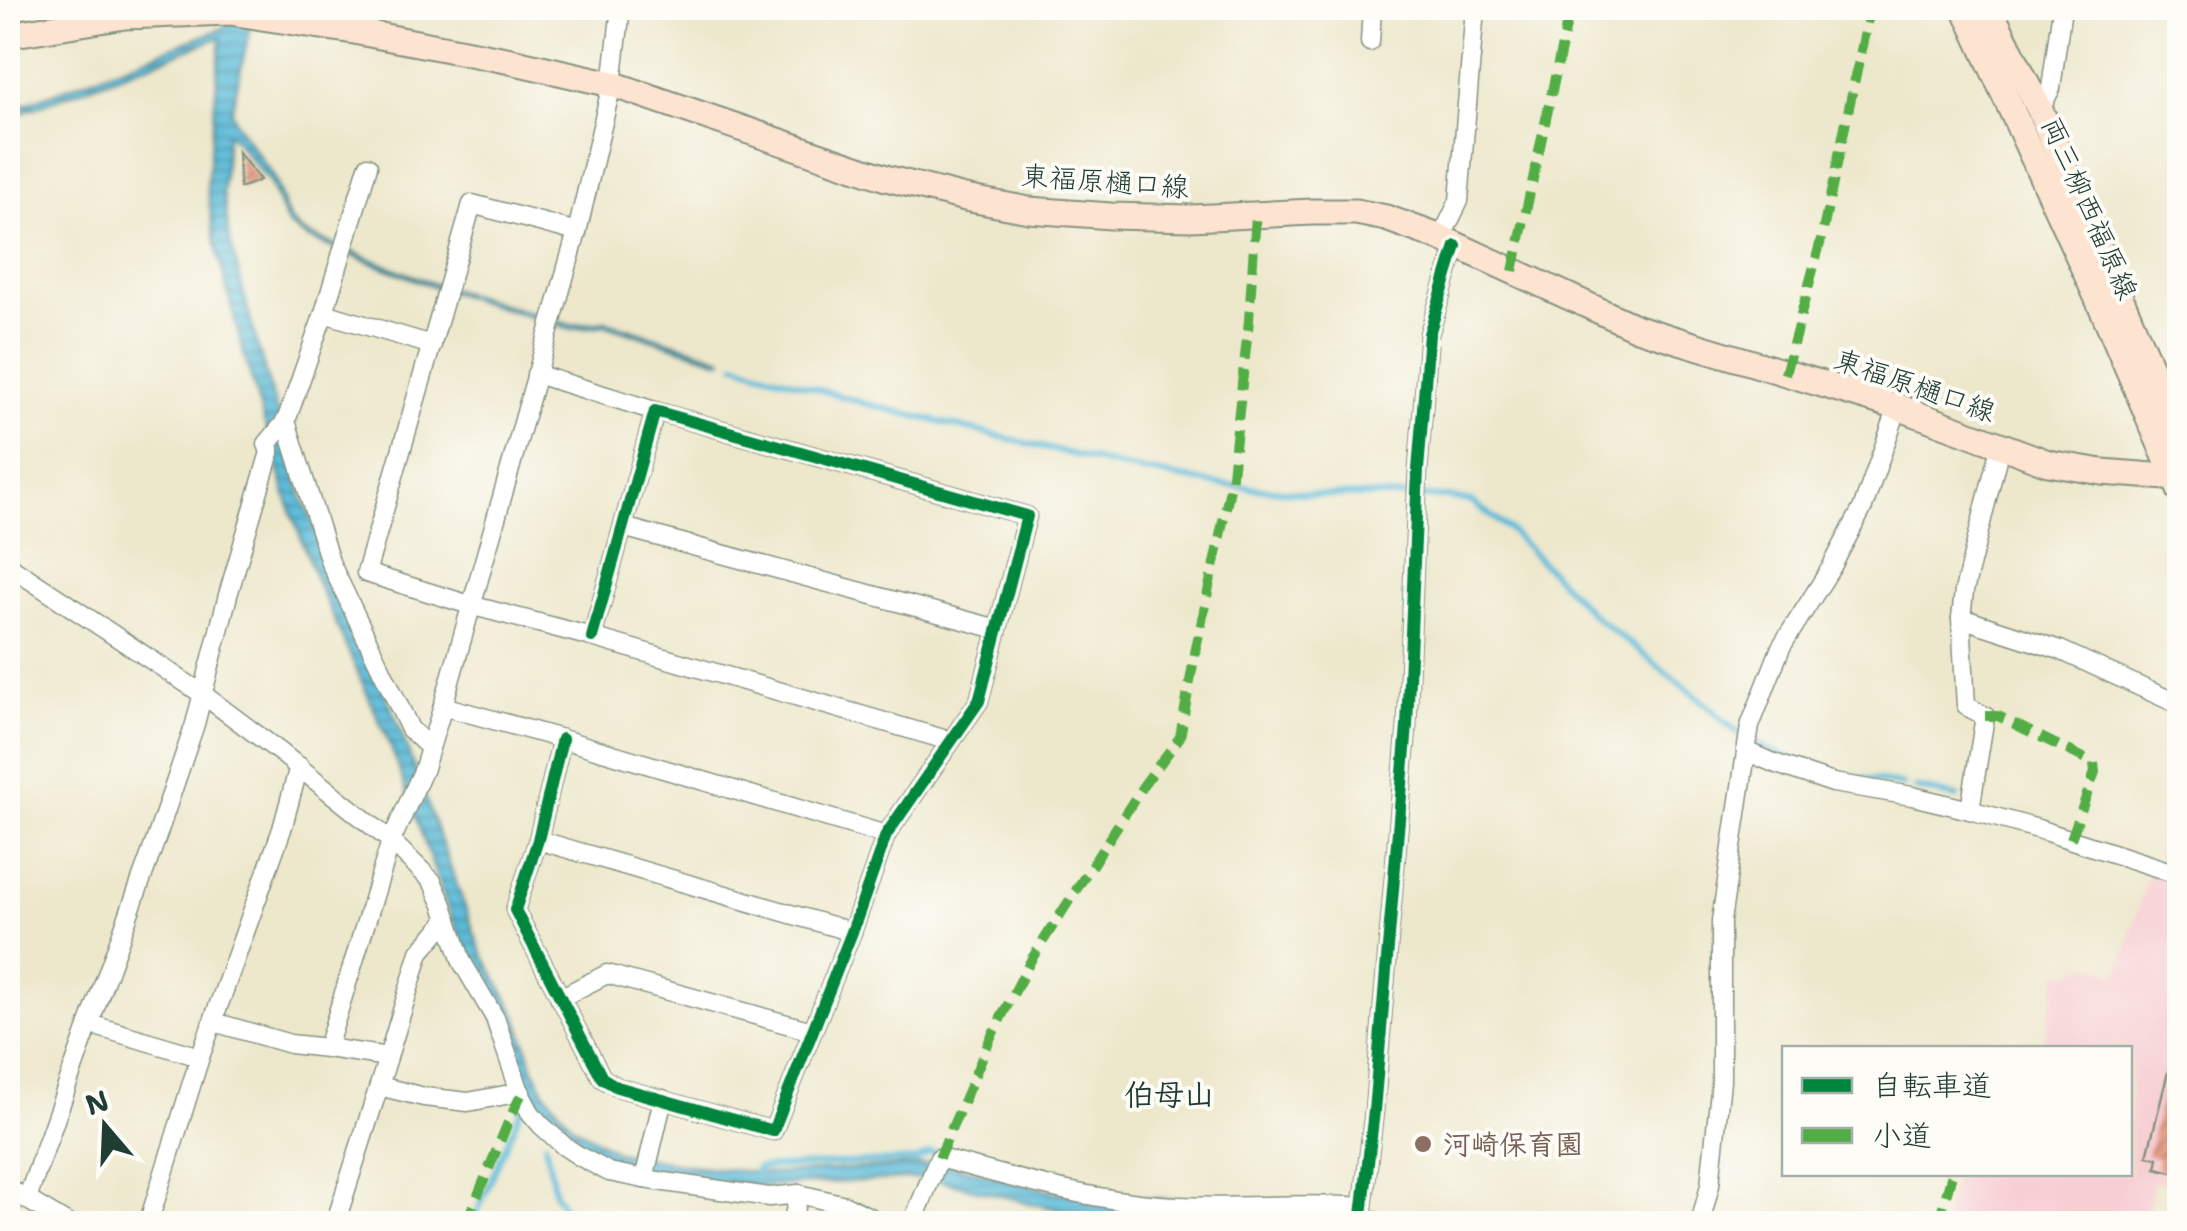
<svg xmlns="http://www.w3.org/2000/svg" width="2187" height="1231" font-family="'Shantell Sans','Klee One',sans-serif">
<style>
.built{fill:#f7cfd3}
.water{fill:url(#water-rules);stroke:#3c7c86;stroke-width:2.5}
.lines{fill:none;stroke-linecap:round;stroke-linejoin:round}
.stream{stroke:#5abad8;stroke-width:6}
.building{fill:url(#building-hatch)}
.street-casing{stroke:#869280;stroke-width:21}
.secondary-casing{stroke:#869280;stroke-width:29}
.street{stroke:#fff;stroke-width:18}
.secondary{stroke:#fde4d1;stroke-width:25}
.quiet{stroke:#52ad45;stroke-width:10;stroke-dasharray:20 10;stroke-linecap:butt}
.cycleway-casing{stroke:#fdfcf7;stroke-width:19}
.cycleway{stroke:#00873e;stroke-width:12}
.education-dot{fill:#8d6e63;stroke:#fdfcf7;stroke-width:4}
.labels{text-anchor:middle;stroke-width:8;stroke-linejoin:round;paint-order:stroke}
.street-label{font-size:28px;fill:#1f3d34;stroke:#fdfcf7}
.education-label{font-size:28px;font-weight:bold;fill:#785e54;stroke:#fdfcf7;text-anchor:start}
.neighbourhood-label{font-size:30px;font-weight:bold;fill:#1f3d34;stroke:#fdfcf7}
</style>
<defs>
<pattern id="water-rules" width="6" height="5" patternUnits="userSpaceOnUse" patternTransform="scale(2.5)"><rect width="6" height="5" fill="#5abad8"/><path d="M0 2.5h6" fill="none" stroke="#4a98b0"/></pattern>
<pattern id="building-hatch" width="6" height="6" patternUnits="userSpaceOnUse" patternTransform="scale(2.5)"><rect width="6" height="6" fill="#e49b84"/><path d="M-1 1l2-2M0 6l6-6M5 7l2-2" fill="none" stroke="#b8806d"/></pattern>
</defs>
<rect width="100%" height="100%" fill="#fdfcf7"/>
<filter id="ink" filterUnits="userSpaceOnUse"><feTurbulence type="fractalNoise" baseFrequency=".01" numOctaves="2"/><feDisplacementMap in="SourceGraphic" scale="20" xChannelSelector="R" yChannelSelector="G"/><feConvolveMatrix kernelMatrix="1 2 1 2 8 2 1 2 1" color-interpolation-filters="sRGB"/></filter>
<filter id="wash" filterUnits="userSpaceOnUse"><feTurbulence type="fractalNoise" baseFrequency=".0048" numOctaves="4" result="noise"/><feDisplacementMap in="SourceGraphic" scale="40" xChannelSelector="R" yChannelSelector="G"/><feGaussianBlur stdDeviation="2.25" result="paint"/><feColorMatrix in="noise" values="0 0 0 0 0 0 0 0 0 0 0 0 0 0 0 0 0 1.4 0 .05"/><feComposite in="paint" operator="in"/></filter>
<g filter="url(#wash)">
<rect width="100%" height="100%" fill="#ede7cb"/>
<path class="built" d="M 2179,835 L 2179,1187 L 2154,1181 L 2145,1223 L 1942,1224 L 1956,1174 L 2130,1174 L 2130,1048 L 2042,1048 L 2059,972 L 2073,972 L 2081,966 L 2099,967 L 2118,975 L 2150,870 L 2156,871 L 2164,843 Z"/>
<path class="water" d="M 229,8 L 255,8 L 231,112 C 241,134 257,152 270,172 C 285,196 279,215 304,233 L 432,283 L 571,325 L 606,321 L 723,358 L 721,361 L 606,325 L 570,329 L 436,288 L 307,238 L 288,225 L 269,182 L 235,140 L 227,134 L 223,192 L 230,240 L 258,348 L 304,502 L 397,721 L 481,951 L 518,1018 L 533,1067 L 544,1090 L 572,1125 L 617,1152 L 676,1163 L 732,1170 L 772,1174 L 944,1163 L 1061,1193 L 1336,1209 L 1377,1223 L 1141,1223 L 1046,1207 L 938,1180 L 922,1178 L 756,1187 L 613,1166 L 566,1139 L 540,1112 L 526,1090 L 446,904 L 391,747 L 316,579 L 290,508 L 242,348 L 215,242 L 207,187 L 221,37 L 52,101 L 32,109 L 30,107 L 29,110 L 10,118 L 8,123 L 8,111 L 27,103 L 29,105 L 30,102 L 223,28 Z"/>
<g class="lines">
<g class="stream">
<path d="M 8,59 L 20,111"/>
<path d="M 736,364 L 867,404 L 1127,468 L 1216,484 L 1320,495 L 1449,497 L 1472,502 L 1509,529 L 1592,614 L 1701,700 L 1735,730 L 1769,750 L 1836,774 L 1903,785"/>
<path d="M 1916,788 L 1957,797"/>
<path d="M 545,1143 L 555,1193 L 573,1224"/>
<path d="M 755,1178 L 756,1168 L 916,1160 L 930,1153 L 957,1153 L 1045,1175 L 1088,1183"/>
<path d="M 472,1224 L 523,1105"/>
</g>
</g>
<g id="blocks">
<g class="building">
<path d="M 238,152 L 260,180 L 240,188 Z"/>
<path d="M 2174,1048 L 2180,1049 L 2180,1174 L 2156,1168 L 2158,1158 L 2147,1156 Z"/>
</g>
</g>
</g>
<g filter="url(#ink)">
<use href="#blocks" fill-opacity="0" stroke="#869280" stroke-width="2.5"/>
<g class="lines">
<defs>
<g id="street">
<path d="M 1370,42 L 1372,8"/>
<path d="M 2040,110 L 2051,88 L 2062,8"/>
<path d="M 368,166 L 324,313 L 432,345"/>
<path d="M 577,232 L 472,204 L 366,573 L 470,605 L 592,637 L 950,741"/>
<path d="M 1441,238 L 1459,201 L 1475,8"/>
<path d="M 324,313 L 286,421 L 330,562 L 410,729 L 430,748"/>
<path d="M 536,374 L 655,411"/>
<path d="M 623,527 L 997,629"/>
<path d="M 8,565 L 201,693 L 280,752 L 391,841 L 432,881 L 443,905 L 462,962 L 495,1018 L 521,1095 L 530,1112 L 541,1125 L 564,1146 L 579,1156 L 609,1172 L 644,1179 L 769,1197 L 799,1194 L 845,1205 L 883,1224"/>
<path d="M 1961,618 L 2060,650 L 2180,705"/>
<path d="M 443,706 L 562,739 L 886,835"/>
<path d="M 562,739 L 538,840 L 515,910 L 602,1078 L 617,1087 L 773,1131 L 852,932 L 886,835 L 979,701 L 1027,516 L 655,411 L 592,637"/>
<path d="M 1746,751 L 1774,763 L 1833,783 L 1912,796 L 1970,810 L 1985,716 L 1966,706 L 1961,618 L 1964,591 L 2000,447"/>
<path d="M 1970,810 L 2038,829 L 2180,875"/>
<path d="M 538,840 L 852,932"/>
<path d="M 560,998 L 607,974 L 812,1031"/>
<path d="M 214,1022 L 290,1044 L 327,1048 L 391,841 L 423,771 L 443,706 L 577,232 L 612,84 L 621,8"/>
<path d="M 89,1024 L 155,842 L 195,724 L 228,595 L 270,452 L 267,444 L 286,421"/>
<path d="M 327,1048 L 388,1057 L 379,1086 L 424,1097 L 468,1102 L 521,1092"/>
<path d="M 200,1057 L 282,829 L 299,766"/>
<path d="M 388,1057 L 420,952 L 448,919"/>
<path d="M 644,1179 L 663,1099"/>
<path d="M 8,1188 L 68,1224"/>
<path d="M 27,1199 L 89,1024 L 200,1057 L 148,1224"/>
<path d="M 1363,1219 L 1389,1224"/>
<path d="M 335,1224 L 379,1086"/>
<path d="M 792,1224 L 799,1194"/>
<path d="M 912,1224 L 939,1158 C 1017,1179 1098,1203 1179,1206 C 1241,1209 1302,1202 1363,1207"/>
<path d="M 1361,1224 L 1374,1111 L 1407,726 L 1418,470 L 1429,334 L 1456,246"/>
<path d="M 1700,1224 L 1710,1185 L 1721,1081 L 1721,921 L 1750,726 L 1781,647 L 1831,568 L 1863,507 L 1898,407"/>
</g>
<g id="secondary">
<path d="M 1965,8 L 2103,310 L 2180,490"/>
<path d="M 1989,8 L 2040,110 L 2180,437"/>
<path d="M 8,35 L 125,16 L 230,12 L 354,31 L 506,60 L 612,84 L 886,178 L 965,198 L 1029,210 L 1111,216 L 1191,218 L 1312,212 L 1356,212 L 1386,218 L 1441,238 L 1637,328 L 1898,407 L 2048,463 L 2102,472 L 2180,478"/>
</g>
</defs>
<use href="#street" class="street-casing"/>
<use href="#secondary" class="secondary-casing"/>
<use href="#street" class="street"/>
<use href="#secondary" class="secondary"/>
<g class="quiet">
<path d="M 223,11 L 224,8"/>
<path d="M 260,16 L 262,8"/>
<path d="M 1513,271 L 1570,8"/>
<path d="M 1785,374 L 1821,240 L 1870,8"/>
<path d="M 1985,716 L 1998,716 L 2094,763 L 2095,772 L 2071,839"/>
<path d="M 939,1158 L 991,1037 L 1031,960 L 1143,786 L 1180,737 L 1196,648 L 1231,484 L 1249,320 L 1256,215"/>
<path d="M 466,1224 L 509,1120 L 521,1095"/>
<path d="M 1938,1224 L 1952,1174"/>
</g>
<defs>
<g id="cycleway">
<path d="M 562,739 L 538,840 L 515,910 L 602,1078 L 617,1087 L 773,1131 L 852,932 L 886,835 L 979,701 L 1027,516 L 655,411 L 592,637"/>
<path d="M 1361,1224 L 1374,1111 L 1407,726 L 1418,470 L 1429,334 L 1456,246"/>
</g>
</defs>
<use href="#cycleway" class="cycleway-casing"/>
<use href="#cycleway" class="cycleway"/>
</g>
</g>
<circle class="education-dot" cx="1423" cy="1144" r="10"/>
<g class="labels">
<g class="street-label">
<text transform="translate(1105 181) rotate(4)" y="10">東福原樋口線</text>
<text transform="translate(2090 208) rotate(66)" y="10">両三柳西福原線</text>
<text transform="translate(1915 385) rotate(19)" y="10">東福原樋口線</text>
</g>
<g class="education-label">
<text x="1443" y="1154">河崎保育園</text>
</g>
<g class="neighbourhood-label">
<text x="1169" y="1105">伯母山</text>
</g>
</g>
<rect width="2187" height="1231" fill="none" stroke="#fdfcf7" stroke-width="40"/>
<rect x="1782" y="1046" width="350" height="130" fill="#fdfcf7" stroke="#a4b0a9" stroke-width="2.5"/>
<rect x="1802" y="1078" width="50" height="15" fill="#00873e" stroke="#a4b0a9" stroke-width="2.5"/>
<text x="1872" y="1096" font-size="30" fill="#1f3d34">自転車道</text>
<rect x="1802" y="1128" width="50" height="15" fill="#52ad45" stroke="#a4b0a9" stroke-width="2.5"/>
<text x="1872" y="1146" font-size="30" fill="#1f3d34">小道</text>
<g transform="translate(105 1126) rotate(341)" stroke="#fdfcf7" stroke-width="8" paint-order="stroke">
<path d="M0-8L18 38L0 25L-18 38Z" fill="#1f3d34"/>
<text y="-15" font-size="28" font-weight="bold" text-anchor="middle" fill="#1f3d34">N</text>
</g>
</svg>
